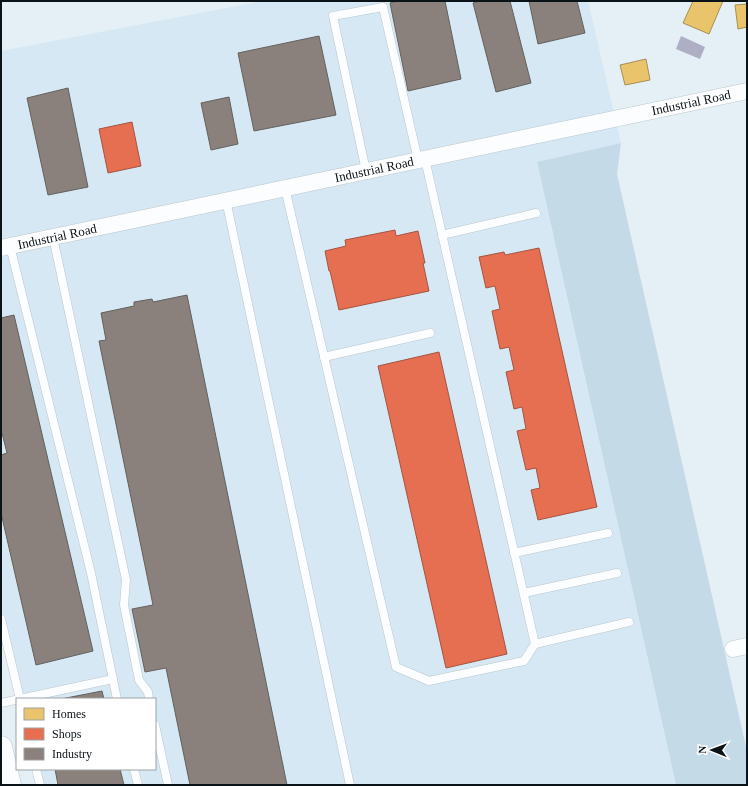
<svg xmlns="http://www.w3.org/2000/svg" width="748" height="786" font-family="Georgia,serif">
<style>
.built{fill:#d5e8f4}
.green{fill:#c5dae7}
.water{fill:#aeaec4}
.homes{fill:#e9c46a;stroke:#a68f51}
.shops{fill:#e76f51;stroke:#a55340}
.industry{fill:#8a817c;stroke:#64605e}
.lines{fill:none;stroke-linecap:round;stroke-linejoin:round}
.service-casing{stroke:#bcc6cb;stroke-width:9}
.minor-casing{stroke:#bcc6cb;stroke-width:17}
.secondary-casing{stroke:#bcc6cb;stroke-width:23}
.service{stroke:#fbfdfe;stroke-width:8}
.minor{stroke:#fbfdfe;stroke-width:16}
.secondary{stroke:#fbfdfe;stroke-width:22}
.labels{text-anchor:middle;stroke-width:4;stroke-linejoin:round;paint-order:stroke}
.street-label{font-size:13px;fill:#0a1318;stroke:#fff}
</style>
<rect width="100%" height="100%" fill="#e5f0f6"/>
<path class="built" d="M 263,1 L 588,1 L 621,143 L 537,163 L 676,785 L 39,785 L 35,769 L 155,769 L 155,699 L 19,699 L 1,621 L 1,51 Z"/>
<path class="green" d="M 621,143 L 617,174 L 747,751 L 747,785 L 676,785 L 537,162 Z"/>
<path class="water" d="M 681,36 L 705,47 L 700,59 L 676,49 Z"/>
<g class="homes">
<path d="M 693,1 L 723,1 L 709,34 L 683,23 Z"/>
<path d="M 747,4 L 747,27 L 738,29 L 735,5 Z"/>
<path d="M 646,59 L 650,80 L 625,85 L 620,65 Z"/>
</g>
<g class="shops">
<path d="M 132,122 L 141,166 L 108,173 L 99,129 Z"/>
<path d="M 395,230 L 396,236 L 418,231 L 425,263 L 423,263 L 429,291 L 339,310 L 330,271 L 329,271 L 325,251 L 346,246 L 345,240 Z"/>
<path d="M 539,248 L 597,507 L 538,520 L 531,490 L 540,488 L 536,468 L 526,470 L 517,431 L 526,429 L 522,407 L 514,409 L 506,372 L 514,370 L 509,347 L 500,349 L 492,311 L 500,309 L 495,286 L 486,288 L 479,257 L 504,252 L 505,255 Z"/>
<path d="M 439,352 L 507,654 L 446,668 L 378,366 Z"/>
</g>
<g class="industry">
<path d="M 398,1 L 445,1 L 461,79 L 408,91 L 390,3 Z"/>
<path d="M 480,1 L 510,1 L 531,83 L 496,92 L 473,3 Z"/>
<path d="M 529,1 L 577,1 L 585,33 L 538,44 Z"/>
<path d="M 319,36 L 336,115 L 254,131 L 238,53 Z"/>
<path d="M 68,88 L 88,187 L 48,195 L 27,98 Z"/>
<path d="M 229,97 L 238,144 L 211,150 L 201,103 Z"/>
<path d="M 187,295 L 287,785 L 190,785 L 166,668 L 145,672 L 132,609 L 153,605 L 99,341 L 106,340 L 101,313 L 134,306 L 134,302 L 152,299 L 153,302 Z"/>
<path d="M 14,315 L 93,651 L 36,665 L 1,513 L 1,455 L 7,453 L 2,433 L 1,433 L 1,318 Z"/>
<path d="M 102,691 L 104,699 L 61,699 Z"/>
<path d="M 55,769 L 120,769 L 124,785 L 58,785 Z"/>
</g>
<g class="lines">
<defs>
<g id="service">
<path d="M 425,159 L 535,644 L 629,622"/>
<path d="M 366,171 L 333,16 L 383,7 L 418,160"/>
<path d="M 285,188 L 396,667 L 429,681 L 524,661 L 535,644"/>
<path d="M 226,200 L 350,785"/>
<path d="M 442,235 L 536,213"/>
<path d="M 53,237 L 126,580 L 124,605 L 139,680 L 148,692 L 149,699"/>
<path d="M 10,246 L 91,573 L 117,699"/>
<path d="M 324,357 L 430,333"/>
<path d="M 514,553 L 608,533"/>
<path d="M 524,593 L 617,573"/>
<path d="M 1,619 L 20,699"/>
<path d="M 1,703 L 113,679"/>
<path d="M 155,725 L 168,785"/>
<path d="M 36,769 L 40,785"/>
<path d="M 134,769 L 138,785"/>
</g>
<g id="minor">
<path d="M 1,248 L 747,91"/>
<path d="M 733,649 L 747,646"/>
</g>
<path id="secondary" d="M 1,747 L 10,785"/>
</defs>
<use href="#service" class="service-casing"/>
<use href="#minor" class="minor-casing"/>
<use href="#secondary" class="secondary-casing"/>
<use href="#service" class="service"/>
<use href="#minor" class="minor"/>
<use href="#secondary" class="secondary"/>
</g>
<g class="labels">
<g class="street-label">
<text transform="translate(691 102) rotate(-12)" y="5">Industrial Road</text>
<text transform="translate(374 169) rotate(-12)" y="5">Industrial Road</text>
<text transform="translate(57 236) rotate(-12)" y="5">Industrial Road</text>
</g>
</g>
<rect width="748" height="786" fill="none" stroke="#0a1318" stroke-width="4"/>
<rect x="16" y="698" width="140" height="72" fill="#ffffff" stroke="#9da1a3"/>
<rect x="24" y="708" width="20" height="12" fill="#e9c46a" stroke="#9da1a3"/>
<text x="52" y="718" font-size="12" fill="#0a1318">Homes</text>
<rect x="24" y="728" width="20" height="12" fill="#e76f51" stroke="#9da1a3"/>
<text x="52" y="738" font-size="12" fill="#0a1318">Shops</text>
<rect x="24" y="748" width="20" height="12" fill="#8a817c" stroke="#9da1a3"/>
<text x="52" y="758" font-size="12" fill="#0a1318">Industry</text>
<g transform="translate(712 750) rotate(271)" stroke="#ffffff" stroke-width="3" paint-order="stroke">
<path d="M0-3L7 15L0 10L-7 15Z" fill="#0a1318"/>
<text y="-6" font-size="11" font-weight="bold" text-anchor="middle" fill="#0a1318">N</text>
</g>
</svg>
